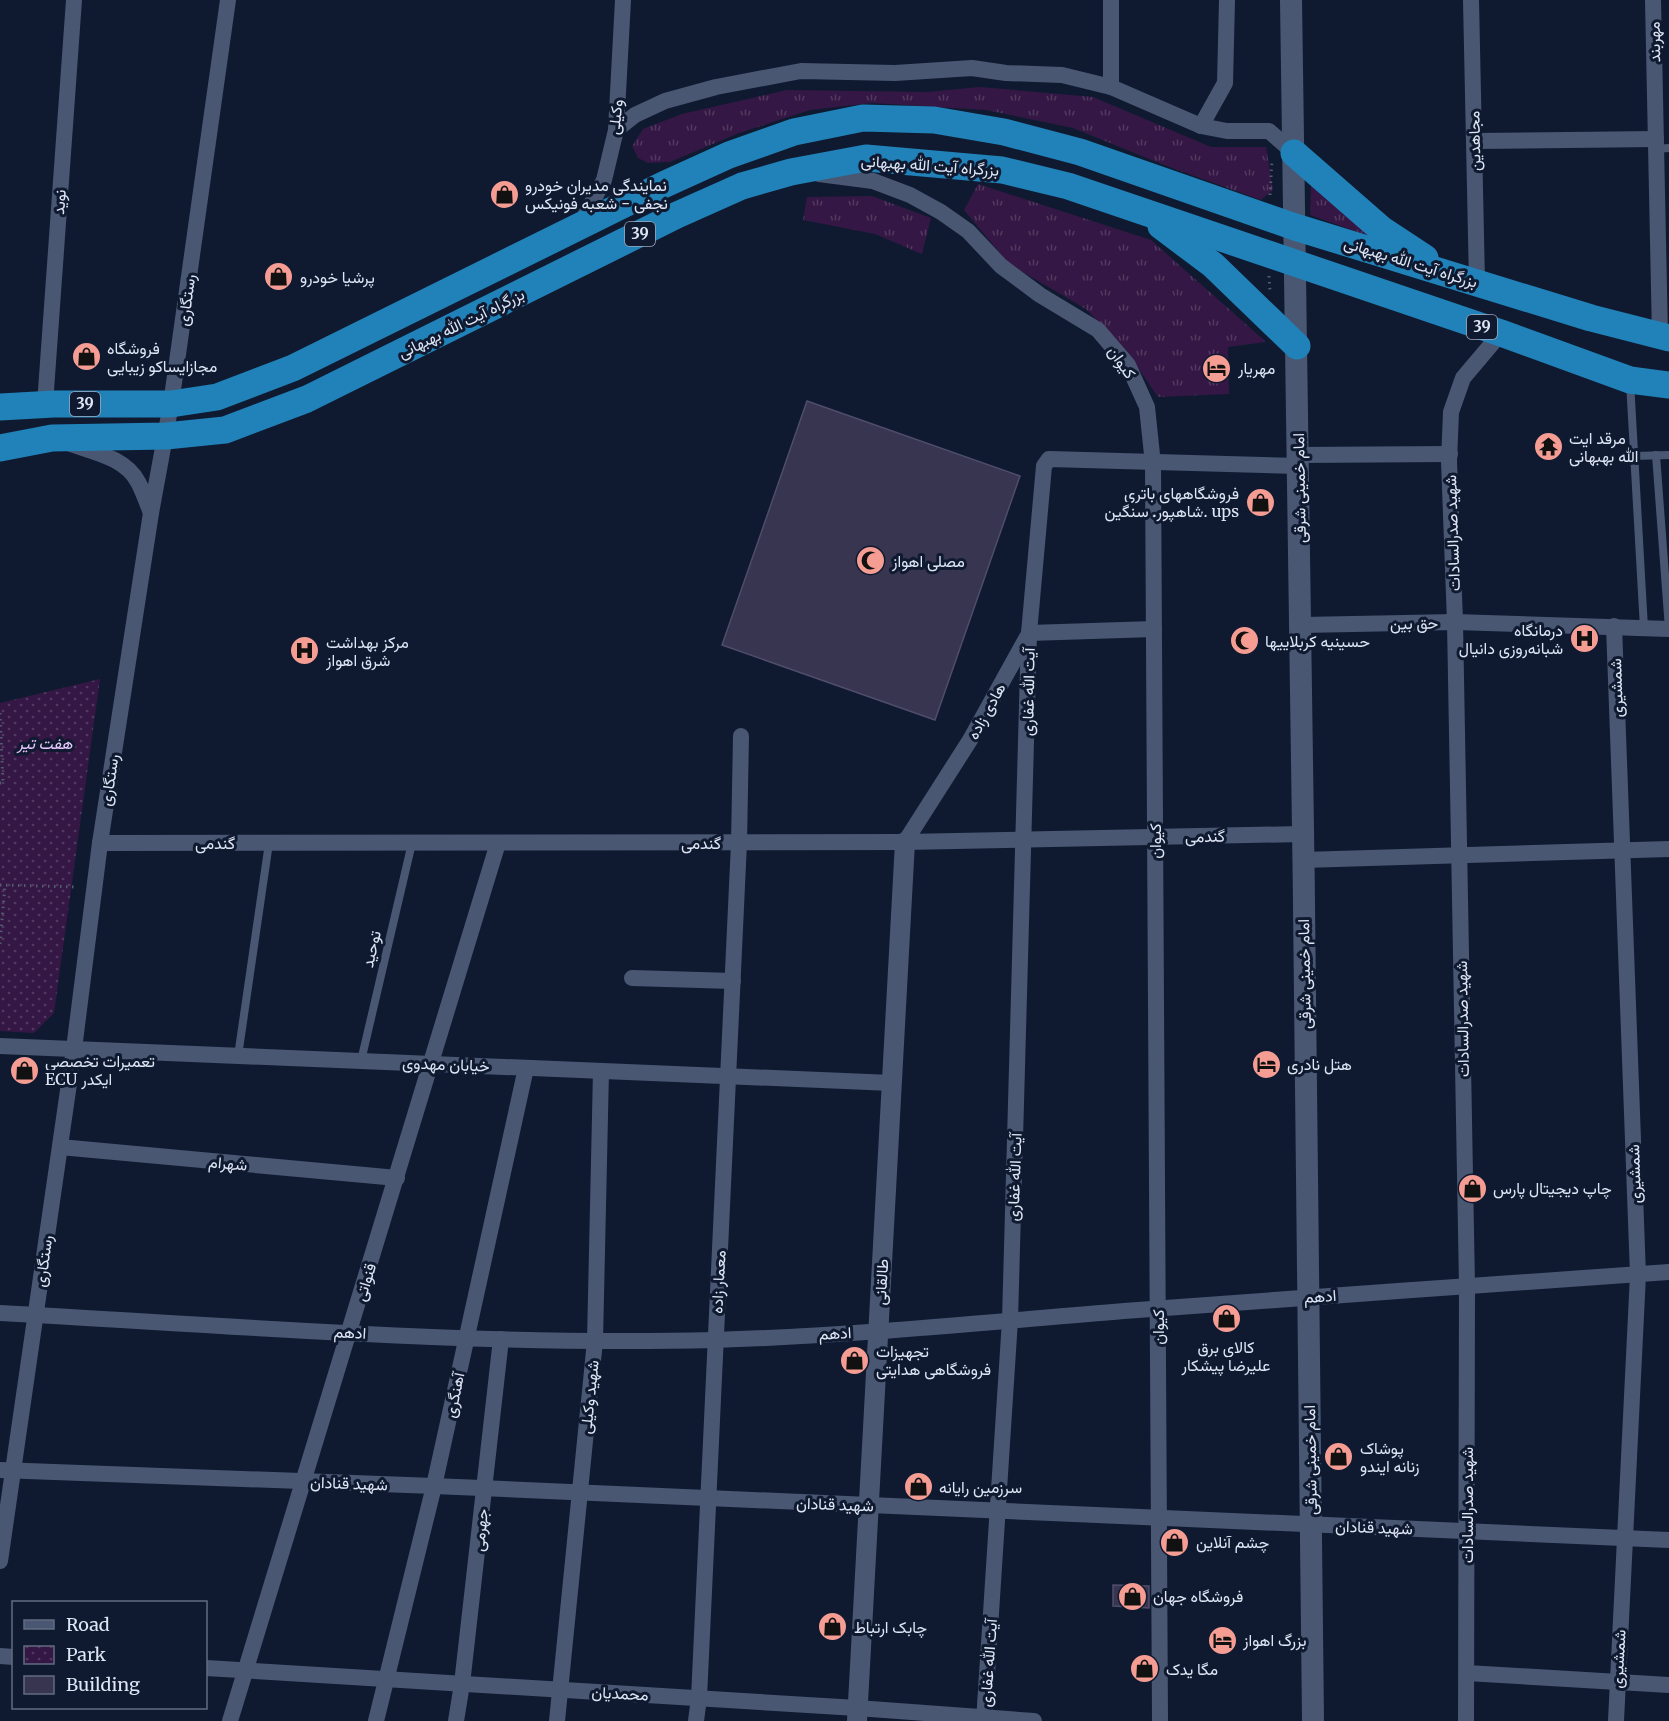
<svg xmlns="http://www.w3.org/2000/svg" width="1669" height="1721" font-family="Merriweather,Vazirmatn,serif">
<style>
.grass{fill:url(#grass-tufts)}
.park{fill:url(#park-dots)}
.building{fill:#383550;stroke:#4f4d6a;stroke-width:1.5}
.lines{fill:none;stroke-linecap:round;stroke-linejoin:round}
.path{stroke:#525c70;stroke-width:3;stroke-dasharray:1.5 4.5;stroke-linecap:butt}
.service{stroke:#495772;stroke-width:8}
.minor{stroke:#495772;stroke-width:16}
.tertiary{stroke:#495772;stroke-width:20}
.secondary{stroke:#495772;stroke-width:22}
.trunk{stroke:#2082b8;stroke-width:27}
.labels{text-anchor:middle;stroke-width:6;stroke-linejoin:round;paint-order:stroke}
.shield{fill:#0f1a30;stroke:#a0a9bb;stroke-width:1.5}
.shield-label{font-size:15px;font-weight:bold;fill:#dee6f6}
.street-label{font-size:16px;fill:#dee6f6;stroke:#0f1a30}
.poi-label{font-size:16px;fill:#dee6f6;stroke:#0f1a30;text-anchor:start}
.park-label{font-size:16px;font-style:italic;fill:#eac8ff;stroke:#0f1a30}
</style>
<defs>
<pattern id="grass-tufts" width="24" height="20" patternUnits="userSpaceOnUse" patternTransform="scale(1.5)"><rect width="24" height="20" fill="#341744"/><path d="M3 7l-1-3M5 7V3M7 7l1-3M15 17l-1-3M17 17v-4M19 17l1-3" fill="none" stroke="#513960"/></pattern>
<pattern id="park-dots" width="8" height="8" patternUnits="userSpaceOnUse" patternTransform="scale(1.5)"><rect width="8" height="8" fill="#341744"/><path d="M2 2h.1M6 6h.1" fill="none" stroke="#513960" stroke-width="1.8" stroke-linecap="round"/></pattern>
</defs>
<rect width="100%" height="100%" fill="#0f1a30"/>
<g class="grass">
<path d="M 980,87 L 1093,97 L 1211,147 L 1266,147 L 1273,190 L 1261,200 L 1164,165 L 1073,128 L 986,110 L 872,103 L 810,110 L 739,133 L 670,162 L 648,163 L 638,158 L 632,146 L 643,129 L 682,114 L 787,90 L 927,92 Z"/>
<path d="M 1311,183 L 1369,236 L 1310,215 Z"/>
<path d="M 978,184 L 1151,240 L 1266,342 L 1228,347 L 1229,394 L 1158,397 L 1127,352 L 1086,309 L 1009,264 L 964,210 Z"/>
<path d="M 872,196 L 931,218 L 922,254 L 875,234 L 803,220 L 807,197 Z"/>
</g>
<path class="park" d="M 100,679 L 54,1013 L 34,1033 L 0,1031 L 0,703 Z"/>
<g class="building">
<path d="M 807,401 L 1020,476 L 935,720 L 722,645 Z"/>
<path d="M 1113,1585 L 1149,1586 L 1149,1608 L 1113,1606 Z"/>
</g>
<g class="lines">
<g class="path">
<path d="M 1270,195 L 1272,160"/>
<path d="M 1269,276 L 1270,291"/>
<path d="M 0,713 L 3,783 L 0,783"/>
<path d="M 0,885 L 77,887"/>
<path d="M 0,944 L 5,885"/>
</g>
<g class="service">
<path d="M 1656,149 L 1669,148"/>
<path d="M 1630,382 L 1644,628"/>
<path d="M 1656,455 L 1669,629"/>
<path d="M 1634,456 L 1669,455"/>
<path d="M 238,1056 L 269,843"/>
<path d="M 361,1061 L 412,843"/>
</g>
<g class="minor">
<path d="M 1111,0 L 1111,87"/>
<path d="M 1471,0 L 1477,283"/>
<path d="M 1653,0 L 1660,337"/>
<path d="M 1201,126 L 1225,83 L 1227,0"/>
<path d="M 616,130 L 635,115 L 665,101 L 716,87 L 801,71 L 895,73 L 972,68 L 1006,73 L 1062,75 L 1111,87 L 1201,126 L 1227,131 L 1269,131 L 1294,153"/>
<path d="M 1474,141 L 1656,139"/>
<path d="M 819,174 L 873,181 L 910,195 L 941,212 L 968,231 L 1001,266 L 1040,295 L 1098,330 L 1128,365 L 1147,407 L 1153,464 L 1160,1721"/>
<path d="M 580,225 L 604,180 L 616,130 L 623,0"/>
<path d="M 45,404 L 74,0"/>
<path d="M 68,443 C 92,452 125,457 138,482 C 143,491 147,503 151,513"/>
<path d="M 1298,455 L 1450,454"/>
<path d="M 1302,625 L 1455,622 L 1669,629"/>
<path d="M 1614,626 L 1638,1275 L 1616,1721"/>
<path d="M 1029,633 L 1154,629"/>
<path d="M 905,842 L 970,740 L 1027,637"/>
<path d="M 100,843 L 905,842 L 1303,834"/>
<path d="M 1303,860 L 1669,849"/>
<path d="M 632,978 L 733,981"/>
<path d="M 0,1046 L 892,1083"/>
<path d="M 60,1147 L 397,1178"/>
<path d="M 0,1313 C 237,1326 476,1346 714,1340 C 851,1336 988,1322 1124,1311 C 1306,1297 1487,1285 1669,1272"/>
<path d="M 0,1470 L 434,1486 L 1669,1540"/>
<path d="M 0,1561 L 74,1049 L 100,843 L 151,513 L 171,404 L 228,0"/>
<path d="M 0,1656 L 14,1657"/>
<path d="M 206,1668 L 857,1708 L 1034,1721"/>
<path d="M 1467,1673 L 1669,1685"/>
<path d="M 230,1721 L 498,843"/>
<path d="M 376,1721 L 434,1486 L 526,1068"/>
<path d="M 456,1721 L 462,1684 L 501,1339"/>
<path d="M 557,1721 L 595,1341 L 601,1071"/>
<path d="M 696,1721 L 699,1698 L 739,843 L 741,736"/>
<path d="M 984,1721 L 1010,1320 L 1029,633 L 1044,466 L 1049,459 L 1298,466"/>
<path d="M 1466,1721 L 1467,1286 L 1455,622 L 1449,461 L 1451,412 L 1463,378 L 1501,333"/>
</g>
<path class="tertiary" d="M 857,1721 L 905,842"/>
<path class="secondary" d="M 1291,0 C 1302,574 1306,1147 1313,1721"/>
<g class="trunk">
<path d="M 1294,153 L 1381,229 L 1425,258"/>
<path d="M 1161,226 L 1213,265 L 1297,346"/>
<path d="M 0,407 L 54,404 L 171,404 L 217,397 L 293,368 L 663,185 L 729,155 L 794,132 L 863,118 L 934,120 L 1004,132 L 1080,152 L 1295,227 L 1591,318 L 1669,338"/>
<path d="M 0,448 L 52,438 L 166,436 L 225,430 L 307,399 L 677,215 L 742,186 L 791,172 L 866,158 L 1002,170 L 1068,186 L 1501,333 L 1630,380 L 1669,385"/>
</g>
</g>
<defs>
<symbol id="shop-disc" viewBox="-11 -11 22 22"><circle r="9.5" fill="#f59c93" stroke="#0f1a30"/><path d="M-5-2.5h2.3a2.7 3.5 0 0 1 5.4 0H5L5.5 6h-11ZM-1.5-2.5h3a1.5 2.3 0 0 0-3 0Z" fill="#111"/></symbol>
<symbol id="hotel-disc" viewBox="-11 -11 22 22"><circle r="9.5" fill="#f59c93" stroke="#0f1a30"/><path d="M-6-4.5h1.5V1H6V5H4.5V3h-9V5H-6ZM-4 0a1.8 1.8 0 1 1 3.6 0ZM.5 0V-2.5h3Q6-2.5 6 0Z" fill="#111"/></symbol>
<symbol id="temple-disc" viewBox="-11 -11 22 22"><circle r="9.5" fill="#f59c93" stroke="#0f1a30"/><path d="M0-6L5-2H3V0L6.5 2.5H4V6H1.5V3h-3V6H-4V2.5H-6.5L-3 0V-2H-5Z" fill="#111"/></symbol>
<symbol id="mosque-disc" viewBox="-11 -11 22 22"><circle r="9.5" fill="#f59c93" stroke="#0f1a30"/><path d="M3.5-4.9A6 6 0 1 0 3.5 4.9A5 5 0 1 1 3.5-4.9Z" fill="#111"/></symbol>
<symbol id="hospital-disc" viewBox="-11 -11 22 22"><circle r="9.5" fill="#f59c93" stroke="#0f1a30"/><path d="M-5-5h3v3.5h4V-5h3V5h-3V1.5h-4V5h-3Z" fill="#111"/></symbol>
</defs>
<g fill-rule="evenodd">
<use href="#shop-disc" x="488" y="178" width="33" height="33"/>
<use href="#shop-disc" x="262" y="260" width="33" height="33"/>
<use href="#shop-disc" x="70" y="340" width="33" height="33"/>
<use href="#hotel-disc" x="1200" y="352" width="33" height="33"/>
<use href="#temple-disc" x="1532" y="430" width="33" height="33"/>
<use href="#shop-disc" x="1244" y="486" width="33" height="33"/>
<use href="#mosque-disc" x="854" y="544" width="33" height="33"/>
<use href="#hospital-disc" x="1568" y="622" width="33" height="33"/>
<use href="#mosque-disc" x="1228" y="624" width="33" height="33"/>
<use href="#hospital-disc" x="288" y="634" width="33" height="33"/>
<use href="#hotel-disc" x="1250" y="1048" width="33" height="33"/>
<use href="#shop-disc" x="8" y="1054" width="33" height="33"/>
<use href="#shop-disc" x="1456" y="1172" width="33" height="33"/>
<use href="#shop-disc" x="1210" y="1302" width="33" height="33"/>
<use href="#shop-disc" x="838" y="1344" width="33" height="33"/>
<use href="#shop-disc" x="1322" y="1440" width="33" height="33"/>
<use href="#shop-disc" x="902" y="1470" width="33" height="33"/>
<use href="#shop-disc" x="1158" y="1526" width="33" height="33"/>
<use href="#shop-disc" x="1116" y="1580" width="33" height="33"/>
<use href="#shop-disc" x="816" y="1610" width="33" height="33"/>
<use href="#hotel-disc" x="1206" y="1624" width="33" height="33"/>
<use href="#shop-disc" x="1128" y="1652" width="33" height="33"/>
</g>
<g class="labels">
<g class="shield">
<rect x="625" y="222" width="30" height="24" rx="4.5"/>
<rect x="1467" y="315" width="30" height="24" rx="4.5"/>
<rect x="70" y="392" width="30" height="24" rx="4.5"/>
</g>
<g class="shield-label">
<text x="640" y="239">39</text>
<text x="1482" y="332">39</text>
<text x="85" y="409">39</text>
</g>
<g class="street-label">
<text transform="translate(1654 42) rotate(-91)" y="6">مهربند</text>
<text transform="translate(615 117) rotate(-84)" y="6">وکیلی</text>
<text transform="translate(1474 141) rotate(-91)" y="6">مجاهدین</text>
<text transform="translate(930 165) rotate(4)" y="6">بزرگراه آیت الله بهبهانی</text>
<text transform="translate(59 202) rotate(-86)" y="6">نوید</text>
<text transform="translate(1411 262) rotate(17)" y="6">بزرگراه آیت الله بهبهانی</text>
<text transform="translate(186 300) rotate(-82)" y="6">رستگاری</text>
<text transform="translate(461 323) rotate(-26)" y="6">بزرگراه آیت الله بهبهانی</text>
<text transform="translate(1122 362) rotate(55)" y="6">کیوان</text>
<text transform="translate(1299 488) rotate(-91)" y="6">امام خمینی شرقی</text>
<text transform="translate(1452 533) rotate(-92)" y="6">شهید صدرالسادات</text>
<text transform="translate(1414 623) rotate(-1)" y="6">حق بین</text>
<text transform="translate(1616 688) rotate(-92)" y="6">شمشیری</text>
<text transform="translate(1028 692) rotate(-89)" y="6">آیت الله غفاری</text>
<text transform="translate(986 711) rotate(-61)" y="6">هادی زاده</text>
<text transform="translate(109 780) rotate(-81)" y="6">رستگاری</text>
<text transform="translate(1205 836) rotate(-1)" y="6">گندمی</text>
<text transform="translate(1155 841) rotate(-90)" y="6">کیوان</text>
<text x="215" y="849">گندمی</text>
<text x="701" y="849">گندمی</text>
<text transform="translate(371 949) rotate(-77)" y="6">توحید</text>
<text transform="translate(1304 974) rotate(-91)" y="6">امام خمینی شرقی</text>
<text transform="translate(1462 1019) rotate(-91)" y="6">شهید صدرالسادات</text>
<text transform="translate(446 1064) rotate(2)" y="6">خیابان مهدوی</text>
<text transform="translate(228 1163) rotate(5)" y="6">شهرام</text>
<text transform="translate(1634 1174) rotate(-92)" y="6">شمشیری</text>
<text transform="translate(1014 1177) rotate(-88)" y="6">آیت الله غفاری</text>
<text transform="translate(43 1261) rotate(-82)" y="6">رستگاری</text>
<text transform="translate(365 1282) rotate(-73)" y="6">قنواتی</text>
<text transform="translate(718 1282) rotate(-87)" y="6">معمار زاده</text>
<text transform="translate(881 1282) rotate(-87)" y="6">طالقانی</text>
<text transform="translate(1320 1296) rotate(-4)" y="6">ادهم</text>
<text transform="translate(1158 1327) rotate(-90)" y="6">کیوان</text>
<text transform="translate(350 1332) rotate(3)" y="6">ادهم</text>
<text transform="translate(835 1333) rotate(-3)" y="6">ادهم</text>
<text transform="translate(454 1395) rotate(-78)" y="6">آهنگری</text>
<text transform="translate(589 1397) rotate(-84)" y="6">شهید وکیلی</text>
<text transform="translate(1310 1460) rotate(-91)" y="6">امام خمینی شرقی</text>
<text transform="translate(349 1483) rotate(2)" y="6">شهید قنادان</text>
<text transform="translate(835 1504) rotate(2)" y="6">شهید قنادان</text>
<text transform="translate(1467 1505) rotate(-90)" y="6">شهید صدرالسادات</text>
<text transform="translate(1374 1527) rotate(2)" y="6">شهید قنادان</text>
<text transform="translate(480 1530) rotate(-84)" y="6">جهرمی</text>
<text transform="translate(1618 1659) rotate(-87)" y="6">شمشیری</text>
<text transform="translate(988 1663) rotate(-86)" y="6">آیت الله غفاری</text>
<text transform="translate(620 1693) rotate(3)" y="6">محمدیان</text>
</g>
<g class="poi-label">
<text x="525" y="191">نمایندگی مدیران خودرو<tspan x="525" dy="18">نجفی - شعبه فونیکس</tspan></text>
<text x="300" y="283">پرشيا خودرو</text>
<text x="107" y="354">فروشگاه<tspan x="107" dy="18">مجازایساکو زیبایی</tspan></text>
<text x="1238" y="374">مهریار</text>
<text x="1569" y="444">مرقد ایت<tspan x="1569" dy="18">الله بهبهانی</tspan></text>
<text x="1239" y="499" text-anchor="end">فروشگاههای باتری<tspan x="1239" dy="18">شاهپور. سنگین. ups</tspan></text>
<text x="892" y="567">مصلی اهواز</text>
<text x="1563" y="636" text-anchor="end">درمانگاه<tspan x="1563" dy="18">شبانه‌روزی دانیال</tspan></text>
<text x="1265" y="647">حسینیه کربلاییها</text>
<text x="326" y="648">مرکز بهداشت<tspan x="326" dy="18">شرق اهواز</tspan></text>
<text x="45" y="1067">تعمیرات تخصصی<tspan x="45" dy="18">ECU ایکدر</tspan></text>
<text x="1287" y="1070">هتل نادری</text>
<text x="1493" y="1194">چاپ دیجیتال پارس</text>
<text x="1226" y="1353" text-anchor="middle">کالای برق<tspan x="1226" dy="18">علیرضا پیشکار</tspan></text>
<text x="876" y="1357">تجهیزات<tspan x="876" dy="18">فروشگاهی هدایتی</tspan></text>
<text x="1360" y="1454">پوشاک<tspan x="1360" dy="18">زنانه ایندو</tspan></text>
<text x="939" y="1493">سرزمین رایانه</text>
<text x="1196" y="1548">چشم آنلاین</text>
<text x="1153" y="1602">فروشگاه جهان</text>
<text x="854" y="1633">چابک ارتباط</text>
<text x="1243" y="1646">بزرگ اهواز</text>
<text x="1166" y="1675">مگا یدک</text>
</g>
<g class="park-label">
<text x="45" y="749">هفت تیر</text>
</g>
</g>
<rect x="12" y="1601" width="195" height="108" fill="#0f1a30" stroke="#626c7f" stroke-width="1.5"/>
<rect x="24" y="1620" width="30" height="9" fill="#495772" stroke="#626c7f" stroke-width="1.5"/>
<text x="66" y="1631" font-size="18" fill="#dee6f6">Road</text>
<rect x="24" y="1646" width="30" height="18" fill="url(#park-dots)" stroke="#626c7f" stroke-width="1.5"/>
<text x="66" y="1661" font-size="18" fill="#dee6f6">Park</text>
<rect x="24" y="1676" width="30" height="18" fill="#383550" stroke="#626c7f" stroke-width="1.5"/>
<text x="66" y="1691" font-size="18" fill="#dee6f6">Building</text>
</svg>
